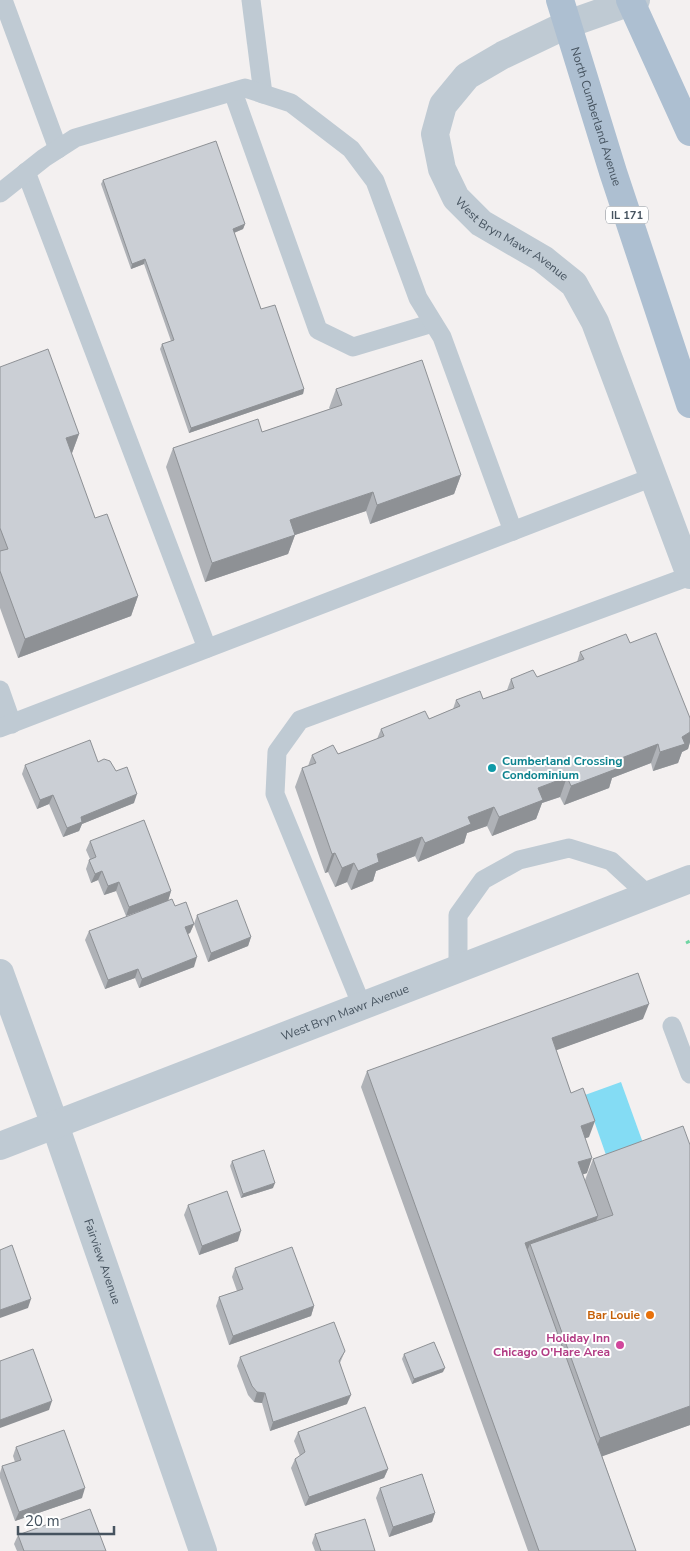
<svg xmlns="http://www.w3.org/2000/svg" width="690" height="1551" font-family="'Nunito Sans',sans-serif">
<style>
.water{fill:#84dcf4}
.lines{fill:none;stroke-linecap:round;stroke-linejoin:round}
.path{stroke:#6fd5a3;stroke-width:3;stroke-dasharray:4 2.5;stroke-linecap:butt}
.service{stroke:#bfcad3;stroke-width:19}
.minor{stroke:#bfcad3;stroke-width:28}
.tertiary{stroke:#bfcad3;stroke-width:28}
.primary{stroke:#adbfd1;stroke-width:28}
.wall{fill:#afb2b7}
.shaded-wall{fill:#8e9195}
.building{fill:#cbcfd5;stroke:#8e9195}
.culture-dot{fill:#0f9aa8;stroke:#fff;stroke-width:2}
.food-dot{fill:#e8710a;stroke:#fff;stroke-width:2}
.hotel-dot{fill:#d1479c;stroke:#fff;stroke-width:2}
.labels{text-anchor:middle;stroke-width:4;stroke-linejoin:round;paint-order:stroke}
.shield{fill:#fff;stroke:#7e878f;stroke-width:1}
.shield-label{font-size:11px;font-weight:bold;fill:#46535f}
.street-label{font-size:12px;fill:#46535f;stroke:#fff}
.culture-label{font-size:12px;font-weight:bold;fill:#0d838f;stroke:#fff;text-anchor:start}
.food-label{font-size:12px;font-weight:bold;fill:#c56008;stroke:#fff;text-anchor:end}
.hotel-label{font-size:12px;font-weight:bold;fill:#b23c85;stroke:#fff;text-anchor:end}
</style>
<rect width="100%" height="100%" fill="#f3f0f0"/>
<path class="water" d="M 621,1082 L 643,1143 L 606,1155 L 585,1095 Z"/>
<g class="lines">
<path class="path" d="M 686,943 L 690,941"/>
<g class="service">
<path d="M 3,0 L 58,149"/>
<path d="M 251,0 L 263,94"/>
<path d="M 233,92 L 318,330 L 353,347 L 433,323"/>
<path d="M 26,172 L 207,648"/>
<path d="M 0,193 L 44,158 L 75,138 L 245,88 L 291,103 L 351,149 L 375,181 L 418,298 L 442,337 L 513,531"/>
<path d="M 0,690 L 12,724"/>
<path d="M 0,728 L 653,477"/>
<path d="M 458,969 L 458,915 L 483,880 L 519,860 L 569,848 L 611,861 L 648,895"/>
<path d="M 362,1006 L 275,794 L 277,752 L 300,720 L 690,576"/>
<path d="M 672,1026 L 690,1074"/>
</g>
<path class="minor" id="s1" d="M 0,973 L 55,1125 L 203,1551"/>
<g class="tertiary">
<path id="s2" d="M 636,0 L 568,24 L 503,55 L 467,76 L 443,105 L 435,134 L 442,169 L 456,198 L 481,223 L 543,259 L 574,284 L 595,322 L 690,575"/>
<path id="s3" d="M 0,1146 L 690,879"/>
</g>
<g class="primary">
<path id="s4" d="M 560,0 L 613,172 L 690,404"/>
<path d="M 630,0 L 690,132"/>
</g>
</g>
<g class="wall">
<path d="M 103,180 L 245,224 L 243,229 L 234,233 L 261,309 L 304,389 L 303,394 L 189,433 L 160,349 L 162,344 L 171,341 L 144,264 L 131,269 L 101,184 Z"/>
<path d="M 0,367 L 79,434 L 72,453 L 71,453 L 95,518 L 138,596 L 131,616 L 18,658 L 0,608 Z"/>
<path d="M 336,389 L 461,475 L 454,494 L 370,524 L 366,511 L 295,535 L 288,554 L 205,582 L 166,467 L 173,448 L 262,432 L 330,409 L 329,408 Z"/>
<path d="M 630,643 L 690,718 L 690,742 L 688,749 L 682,752 L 678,763 L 653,771 L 651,763 L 612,778 L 609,788 L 564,805 L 560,797 L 542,803 L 536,819 L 492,836 L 487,826 L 467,833 L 464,843 L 418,862 L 415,856 L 376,871 L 373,881 L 351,890 L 347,882 L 335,887 L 328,872 L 325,873 L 295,787 L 302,768 L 308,766 L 312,755 L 338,754 L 377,739 L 381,729 L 429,719 L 453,709 L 456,700 L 483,699 L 507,690 L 511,679 L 537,677 L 577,662 L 580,652 Z"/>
<path d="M 98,762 L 134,803 L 82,824 L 79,831 L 63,837 L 49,804 L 37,809 L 22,774 L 25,765 Z"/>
<path d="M 90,841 L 171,891 L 168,901 L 126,916 L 116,891 L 104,895 L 98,880 L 91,883 L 86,869 L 89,860 L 90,859 L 86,850 Z"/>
<path d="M 175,906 L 194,924 L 190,933 L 188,934 L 194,967 L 139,988 L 135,978 L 105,989 L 85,940 L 89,931 Z"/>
<path d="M 197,915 L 251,937 L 248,946 L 208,962 L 194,924 Z"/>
<path d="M 643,1019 L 556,1050 L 571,1093 L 589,1137 L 585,1138 L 587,1173 L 583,1174 L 585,1180 L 593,1159 L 690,1145 L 690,1425 L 602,1456 L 636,1551 L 528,1551 L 361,1087 L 367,1071 Z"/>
<path d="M 232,1161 L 273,1188 L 241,1198 L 230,1166 Z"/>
<path d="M 188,1205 L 238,1241 L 199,1255 L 184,1215 Z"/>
<path d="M 235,1268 L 314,1306 L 311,1316 L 229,1345 L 216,1306 L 219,1297 L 237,1291 L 232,1277 Z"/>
<path d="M 345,1351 L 340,1363 L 347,1404 L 270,1431 L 262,1403 L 254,1402 L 248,1395 L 237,1366 L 240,1357 Z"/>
<path d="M 404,1354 L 443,1372 L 412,1384 L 402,1359 Z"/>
<path d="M 298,1432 L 388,1469 L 384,1478 L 305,1506 L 291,1468 L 295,1459 L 300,1456 L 294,1441 Z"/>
<path d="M 16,1447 L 82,1498 L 15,1521 L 0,1478 L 0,1473 L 2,1466 L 15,1462 L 13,1456 Z"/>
<path d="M 380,1488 L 435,1513 L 432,1522 L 389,1537 L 376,1498 Z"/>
<path d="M 315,1534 L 375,1551 L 315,1551 L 312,1543 Z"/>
<path d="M 18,1535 L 106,1551 L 17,1551 L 14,1544 Z"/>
</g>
<g class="shaded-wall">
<path d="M 245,224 L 243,229 L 231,234 L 233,229 Z"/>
<path d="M 145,259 L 144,264 L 131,269 L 132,264 Z"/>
<path d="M 304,389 L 303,394 L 189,433 L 191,428 Z"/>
<path d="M 79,434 L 72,453 L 59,457 L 66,438 Z"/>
<path d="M 461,475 L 454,494 L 370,524 L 377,505 Z"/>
<path d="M 373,492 L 366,511 L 283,539 L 290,520 Z"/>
<path d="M 295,535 L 288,554 L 205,582 L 212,563 Z"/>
<path d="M 138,596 L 131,616 L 18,658 L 25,639 Z"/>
<path d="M 690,732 L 690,742 L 688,749 L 682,752 L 678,763 L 653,771 L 660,752 L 682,737 Z"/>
<path d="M 658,744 L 651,763 L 612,778 L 609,788 L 564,805 L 571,786 L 611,762 Z"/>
<path d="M 567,777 L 560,797 L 542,803 L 536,819 L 492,836 L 499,817 L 538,788 Z"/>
<path d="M 137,794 L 134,803 L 82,824 L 79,831 L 63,837 L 67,828 L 81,817 Z"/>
<path d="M 53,795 L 49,804 L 37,809 L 40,800 Z"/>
<path d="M 494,807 L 487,826 L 467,833 L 464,843 L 418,862 L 425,843 L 468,817 Z"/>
<path d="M 422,837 L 415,856 L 376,871 L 373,881 L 351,890 L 358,871 L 377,854 Z"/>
<path d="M 335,853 L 328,872 L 325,873 L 332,854 Z"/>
<path d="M 354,863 L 347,882 L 335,887 L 342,868 Z"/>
<path d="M 102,871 L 98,880 L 91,883 L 95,874 Z"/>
<path d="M 119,882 L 116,891 L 104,895 L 108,886 Z"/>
<path d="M 171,891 L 168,901 L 126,916 L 129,907 Z"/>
<path d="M 194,924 L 190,933 L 182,936 L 185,927 Z"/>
<path d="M 251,937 L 248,946 L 208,962 L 211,953 Z"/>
<path d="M 197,957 L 194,967 L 139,988 L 142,979 Z"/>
<path d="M 138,969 L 135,978 L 105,989 L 108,980 Z"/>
<path d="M 649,1004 L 643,1019 L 546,1054 L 552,1038 Z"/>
<path d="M 595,1121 L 589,1137 L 575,1142 L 581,1126 Z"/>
<path d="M 592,1158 L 587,1173 L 573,1178 L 578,1162 Z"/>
<path d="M 275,1183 L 273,1188 L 241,1198 L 243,1194 Z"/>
<path d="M 598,1216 L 592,1232 L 530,1244 L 525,1256 L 525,1243 Z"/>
<path d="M 241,1231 L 238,1241 L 199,1255 L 202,1246 Z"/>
<path d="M 31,1299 L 28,1308 L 0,1318 L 0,1310 Z"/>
<path d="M 314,1306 L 311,1316 L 229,1345 L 233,1336 Z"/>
<path d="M 445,1368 L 443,1372 L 412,1384 L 414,1379 Z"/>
<path d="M 257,1392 L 265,1393 L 262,1403 L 254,1402 Z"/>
<path d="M 351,1395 L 347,1404 L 270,1431 L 273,1422 Z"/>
<path d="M 52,1401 L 49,1410 L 0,1428 L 0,1420 Z"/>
<path d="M 690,1406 L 690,1425 L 592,1460 L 600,1438 Z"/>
<path d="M 388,1469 L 384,1478 L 305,1506 L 309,1497 Z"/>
<path d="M 85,1488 L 82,1498 L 15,1521 L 19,1512 Z"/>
<path d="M 435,1513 L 432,1522 L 389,1537 L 393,1527 Z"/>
</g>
<g class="building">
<path d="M 216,141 L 245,224 L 233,229 L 261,309 L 275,305 L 304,389 L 191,428 L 162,344 L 174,340 L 145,259 L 132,264 L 103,180 Z"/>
<path d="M 48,349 L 79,434 L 66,438 L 95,518 L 107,514 L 138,596 L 25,639 L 0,571 L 0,551 L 8,549 L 0,528 L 0,367 Z"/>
<path d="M 422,360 L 461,475 L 377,505 L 373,492 L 290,520 L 295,535 L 212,563 L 173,448 L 258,419 L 262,432 L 342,405 L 336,389 Z"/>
<path d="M 656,633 L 690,718 L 690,732 L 682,737 L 685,744 L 660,752 L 658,744 L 611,762 L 616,769 L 571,786 L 567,777 L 538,788 L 543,800 L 499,817 L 494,807 L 468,817 L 471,824 L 425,843 L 422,837 L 377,854 L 379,862 L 358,871 L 354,863 L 342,868 L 335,853 L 332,854 L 302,768 L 316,763 L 312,755 L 333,745 L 338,754 L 384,736 L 381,729 L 425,711 L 429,719 L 460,706 L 456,700 L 480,691 L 483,699 L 514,688 L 511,679 L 533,670 L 537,677 L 584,659 L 580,652 L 626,634 L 630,643 Z"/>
<path d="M 90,740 L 98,762 L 104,759 L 110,761 L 116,771 L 127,767 L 137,794 L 81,817 L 82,822 L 67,828 L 53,795 L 40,800 L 25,765 Z"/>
<path d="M 144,820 L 171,891 L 129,907 L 119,882 L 108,886 L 102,871 L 95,874 L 89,860 L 96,857 L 90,841 Z"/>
<path d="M 172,899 L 175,906 L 186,902 L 194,924 L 185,927 L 197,957 L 142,979 L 138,969 L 108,980 L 89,931 Z"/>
<path d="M 237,900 L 251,937 L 211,953 L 197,915 Z"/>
<path d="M 638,973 L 649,1004 L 552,1038 L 571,1093 L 583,1088 L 595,1121 L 581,1126 L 592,1158 L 578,1162 L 598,1216 L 525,1243 L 636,1551 L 539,1551 L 367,1071 Z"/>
<path d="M 683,1126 L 690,1145 L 690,1406 L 600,1438 L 530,1244 L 613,1215 L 593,1159 Z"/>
<path d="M 264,1150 L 275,1183 L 243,1194 L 232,1161 Z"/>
<path d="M 227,1191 L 241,1231 L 202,1246 L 188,1205 Z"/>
<path d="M 12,1245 L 31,1299 L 0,1310 L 0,1250 Z"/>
<path d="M 292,1247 L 314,1306 L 233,1336 L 219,1297 L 243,1289 L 235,1268 Z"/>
<path d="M 334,1322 L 345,1351 L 339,1361 L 351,1395 L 273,1422 L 265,1393 L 257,1392 L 252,1386 L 240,1357 Z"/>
<path d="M 434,1342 L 445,1368 L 414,1379 L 404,1354 Z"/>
<path d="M 33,1349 L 52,1401 L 0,1420 L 0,1361 Z"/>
<path d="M 365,1407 L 388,1469 L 309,1497 L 295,1459 L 305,1452 L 298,1432 Z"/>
<path d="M 64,1430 L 85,1488 L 19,1512 L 2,1466 L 21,1460 L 16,1447 Z"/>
<path d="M 422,1474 L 435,1513 L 393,1527 L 380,1488 Z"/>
<path d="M 90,1509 L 106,1551 L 24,1551 L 18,1535 Z"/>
<path d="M 365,1519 L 375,1551 L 321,1551 L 315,1534 Z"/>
</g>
<circle class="culture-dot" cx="492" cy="768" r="5"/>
<circle class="food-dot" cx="650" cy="1315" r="5"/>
<circle class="hotel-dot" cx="620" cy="1345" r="5"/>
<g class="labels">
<rect class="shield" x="606" y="206.5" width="42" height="17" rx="4"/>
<g class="shield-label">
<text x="627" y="219">IL 171</text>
</g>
<g class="street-label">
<text dy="4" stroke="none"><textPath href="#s4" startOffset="122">North Cumberland Avenue</textPath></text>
<text dy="4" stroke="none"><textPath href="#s2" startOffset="391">West Bryn Mawr Avenue</textPath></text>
<text dy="4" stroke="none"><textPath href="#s3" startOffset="370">West Bryn Mawr Avenue</textPath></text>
<text dy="4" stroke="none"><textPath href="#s1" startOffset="306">Fairview Avenue</textPath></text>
</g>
<g class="culture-label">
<text x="502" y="765">Cumberland Crossing<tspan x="502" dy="14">Condominium</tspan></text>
</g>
<g class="food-label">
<text x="640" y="1319">Bar Louie</text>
</g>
<g class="hotel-label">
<text x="610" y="1342">Holiday Inn<tspan x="610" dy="14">Chicago O'Hare Area</tspan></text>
</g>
</g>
<path d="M18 1526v8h96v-8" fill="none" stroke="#46535f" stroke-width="2.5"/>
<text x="25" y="1526" font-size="15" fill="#46535f" stroke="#ffffff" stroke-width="4" paint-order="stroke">20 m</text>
</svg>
